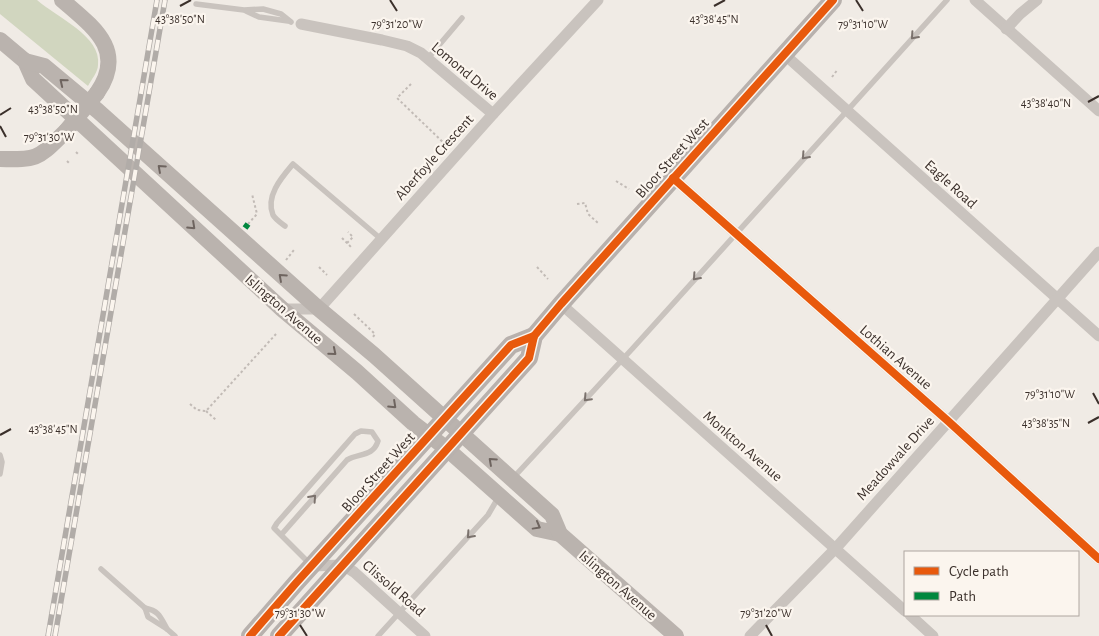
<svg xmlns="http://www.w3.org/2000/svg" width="1099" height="636" font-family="'Alegreya Sans',sans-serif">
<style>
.green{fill:#d1d6bf}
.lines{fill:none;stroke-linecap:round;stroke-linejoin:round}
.path{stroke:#c2bbb6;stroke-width:2;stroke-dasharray:2.5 2.5;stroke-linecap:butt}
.lane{stroke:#c9c3be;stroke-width:5.5}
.street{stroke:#c9c3be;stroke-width:11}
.secondary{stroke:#bab3ae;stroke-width:16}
.primary{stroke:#b8b1ad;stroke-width:18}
.rail-casing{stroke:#b1aca8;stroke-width:5.5}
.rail{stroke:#fbf5ee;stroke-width:4;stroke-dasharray:11;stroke-linecap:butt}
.secondary-bridge{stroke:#bab3ae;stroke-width:16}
.quiet{stroke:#00873e;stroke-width:6;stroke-dasharray:12 6;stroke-linecap:butt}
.cycleway-casing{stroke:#fbf5ee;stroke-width:11}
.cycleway{stroke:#e8590c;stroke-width:8}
.oneway{stroke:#7b726d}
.oneway2{stroke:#6e645f}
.ticks{fill:none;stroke:#3b302b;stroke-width:2}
.labels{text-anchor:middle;stroke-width:4.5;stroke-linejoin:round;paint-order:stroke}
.street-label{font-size:15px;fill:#3b302b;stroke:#fbf5ee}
.ticks-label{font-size:12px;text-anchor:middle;fill:#3b302b;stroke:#fbf5ee;stroke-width:4.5;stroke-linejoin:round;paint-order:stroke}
</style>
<rect width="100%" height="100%" fill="#f0ebe5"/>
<path class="green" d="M 0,0 L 37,0 C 56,17 102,36 98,65 C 98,72 91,80 88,86 L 0,14 Z"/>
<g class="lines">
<g class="path">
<path d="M 832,77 L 838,69"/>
<path d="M 411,84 L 397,98 L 448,147"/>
<path d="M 76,152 L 78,154"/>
<path d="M 67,161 L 70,164"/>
<path d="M 616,181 L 629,189"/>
<path d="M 395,193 L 399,196"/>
<path d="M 577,204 L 585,203 L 588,214 L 598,223"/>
<path d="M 248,224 L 257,214 L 252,194"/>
<path d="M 342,238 L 352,248"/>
<path d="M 347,243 L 353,237 L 348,232"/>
<path d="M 286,260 L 294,250"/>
<path d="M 319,267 L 327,275"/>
<path d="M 537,267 L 548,279"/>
<path d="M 354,314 L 375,334 L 373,337"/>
<path d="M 190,404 L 197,410 L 206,411 L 276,334"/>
<path d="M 206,411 L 216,420"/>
</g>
<g class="lane">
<path d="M 196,4 L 244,10 L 263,9 L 281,14 L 291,22"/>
<path d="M 246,11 L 259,17 L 288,21"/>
<path d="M 429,57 L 462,18"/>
<path d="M 285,226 C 281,223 275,219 273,215 C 265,196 282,177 293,164 L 381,239"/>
<path d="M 0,455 L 2,462 L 0,474"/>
<path d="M 513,478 L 633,348 L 947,0"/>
<path d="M 281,535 L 347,460 C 359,453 373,457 378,441 L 372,432 L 361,431 L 355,434 L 277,523 L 274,528 L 310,564"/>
<path d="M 101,569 L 145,608 L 148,617 L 167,629 L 175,636"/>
<path d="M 145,608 C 159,611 160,616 167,629"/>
<path d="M 378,636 L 488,515 L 498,498"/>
</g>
<g class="street">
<path d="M 975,0 L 1099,111"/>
<path d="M 301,24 L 382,40 L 407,46 L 421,53 L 493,114"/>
<path d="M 1006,29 L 1020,14 L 1037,0"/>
<path d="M 784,54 L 1099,336"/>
<path d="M 673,178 L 948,421 L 1099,559"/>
<path d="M 561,304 L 905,611"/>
<path d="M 282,309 L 319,309 L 493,114 L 598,0"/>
<path d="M 311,566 L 343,565 L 354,572 L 425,636"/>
<path d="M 910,615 L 933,636"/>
<path d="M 750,636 L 836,548 L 1099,252"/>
</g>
<g class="secondary">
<path d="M 62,0 C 93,27 127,50 97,93"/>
<path d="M 0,40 L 25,61 L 33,79 L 282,309 L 357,372 L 413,423 L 447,449 L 537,529 L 560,534"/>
<path d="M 25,61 L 44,66 L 98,111 L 319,309 L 374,355 L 552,515 L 560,534 L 676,636"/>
<path d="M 0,159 C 40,160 38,158 66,131"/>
</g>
<g class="primary">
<path d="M 250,636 L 296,583 L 511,345 L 534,336"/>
<path d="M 279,636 L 529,358 L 534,336 L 561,304 L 833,0"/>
</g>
<defs>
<g id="rail">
<path d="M 48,636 L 157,0"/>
<path d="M 55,636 L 165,0"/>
</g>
</defs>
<use href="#rail" class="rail-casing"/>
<use href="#rail" class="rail"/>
<path class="secondary-bridge" d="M 66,131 L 97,93"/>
<path class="quiet" d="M 245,228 L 248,224"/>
<defs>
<g id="cycleway">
<path d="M 673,178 L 948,421 L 1099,559"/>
<path d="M 250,636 L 296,583 L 511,345 L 534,336"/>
<path d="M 279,636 L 529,358 L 534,336 L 561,304 L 833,0"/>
</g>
</defs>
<use href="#cycleway" class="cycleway-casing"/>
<use href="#cycleway" class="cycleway"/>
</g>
<defs><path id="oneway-chevron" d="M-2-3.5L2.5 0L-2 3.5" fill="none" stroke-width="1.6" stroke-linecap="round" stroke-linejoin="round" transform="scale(1.25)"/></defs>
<g class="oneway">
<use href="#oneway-chevron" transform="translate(914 36) rotate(132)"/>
<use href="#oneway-chevron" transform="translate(805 156) rotate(132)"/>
<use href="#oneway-chevron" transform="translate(696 277) rotate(132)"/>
<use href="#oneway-chevron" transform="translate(587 398) rotate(133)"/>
<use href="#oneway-chevron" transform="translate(313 498) rotate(-48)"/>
<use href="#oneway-chevron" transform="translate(470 535) rotate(132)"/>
</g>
<g class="oneway2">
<use href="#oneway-chevron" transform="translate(63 82) rotate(-141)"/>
<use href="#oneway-chevron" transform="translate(161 168) rotate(-138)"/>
<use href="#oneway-chevron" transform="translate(192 226) rotate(43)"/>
<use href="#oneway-chevron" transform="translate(282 277) rotate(-138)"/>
<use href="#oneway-chevron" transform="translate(333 352) rotate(40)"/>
<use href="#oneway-chevron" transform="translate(393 405) rotate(43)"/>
<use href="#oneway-chevron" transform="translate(492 461) rotate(-138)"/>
<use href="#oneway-chevron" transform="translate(537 526) rotate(29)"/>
</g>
<path class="ticks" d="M 390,0 L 397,11M 856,0 L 863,11M 180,6 L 191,0M 714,6 L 725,0M 1088,102 L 1099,96M 0,115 L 11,108M 0,126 L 6,137M 1093,393 L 1099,404M 1088,423 L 1099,417M 0,435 L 11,429M 300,625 L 307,636M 766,625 L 772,636"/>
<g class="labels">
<g class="street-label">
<text transform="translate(465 71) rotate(40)" y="5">Lomond Drive</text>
<text transform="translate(434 157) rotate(-48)" y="5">Aberfoyle Crescent</text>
<text transform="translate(672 158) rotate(-48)" y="5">Bloor Street West</text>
<text transform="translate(951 184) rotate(42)" y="5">Eagle Road</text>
<text transform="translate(284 309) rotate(41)" y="5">Islington Avenue</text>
<text transform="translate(896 357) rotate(41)" y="5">Lothian Avenue</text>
<text transform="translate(743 446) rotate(41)" y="5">Monkton Avenue</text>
<text transform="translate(895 458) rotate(-48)" y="5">Meadowvale Drive</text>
<text transform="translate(378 472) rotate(-48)" y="5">Bloor Street West</text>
<text transform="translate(618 585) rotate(41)" y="5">Islington Avenue</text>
<text transform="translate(394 588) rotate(41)" y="5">Clissold Road</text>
</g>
</g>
<g class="ticks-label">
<text x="180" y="23">43°38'50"N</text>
<text x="714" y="23">43°38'45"N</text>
<text x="397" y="28">79°31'20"W</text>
<text x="863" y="28">79°31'10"W</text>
<text x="1046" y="107">43°38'40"N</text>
<text x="53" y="113">43°38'50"N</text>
<text x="49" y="141">79°31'30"W</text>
<text x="1050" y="398">79°31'10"W</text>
<text x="1046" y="427">43°38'35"N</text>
<text x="53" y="433">43°38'45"N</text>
<text x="300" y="617">79°31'30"W</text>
<text x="766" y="617">79°31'20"W</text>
</g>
<rect x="904" y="551" width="175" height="65" fill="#fbf5ee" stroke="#aea6a0"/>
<rect x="914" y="567" width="25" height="8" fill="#e8590c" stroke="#aea6a0"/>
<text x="949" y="576" font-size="15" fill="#3b302b">Cycle path</text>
<rect x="914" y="592" width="25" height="8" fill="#00873e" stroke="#aea6a0"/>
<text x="949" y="601" font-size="15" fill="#3b302b">Path</text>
</svg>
